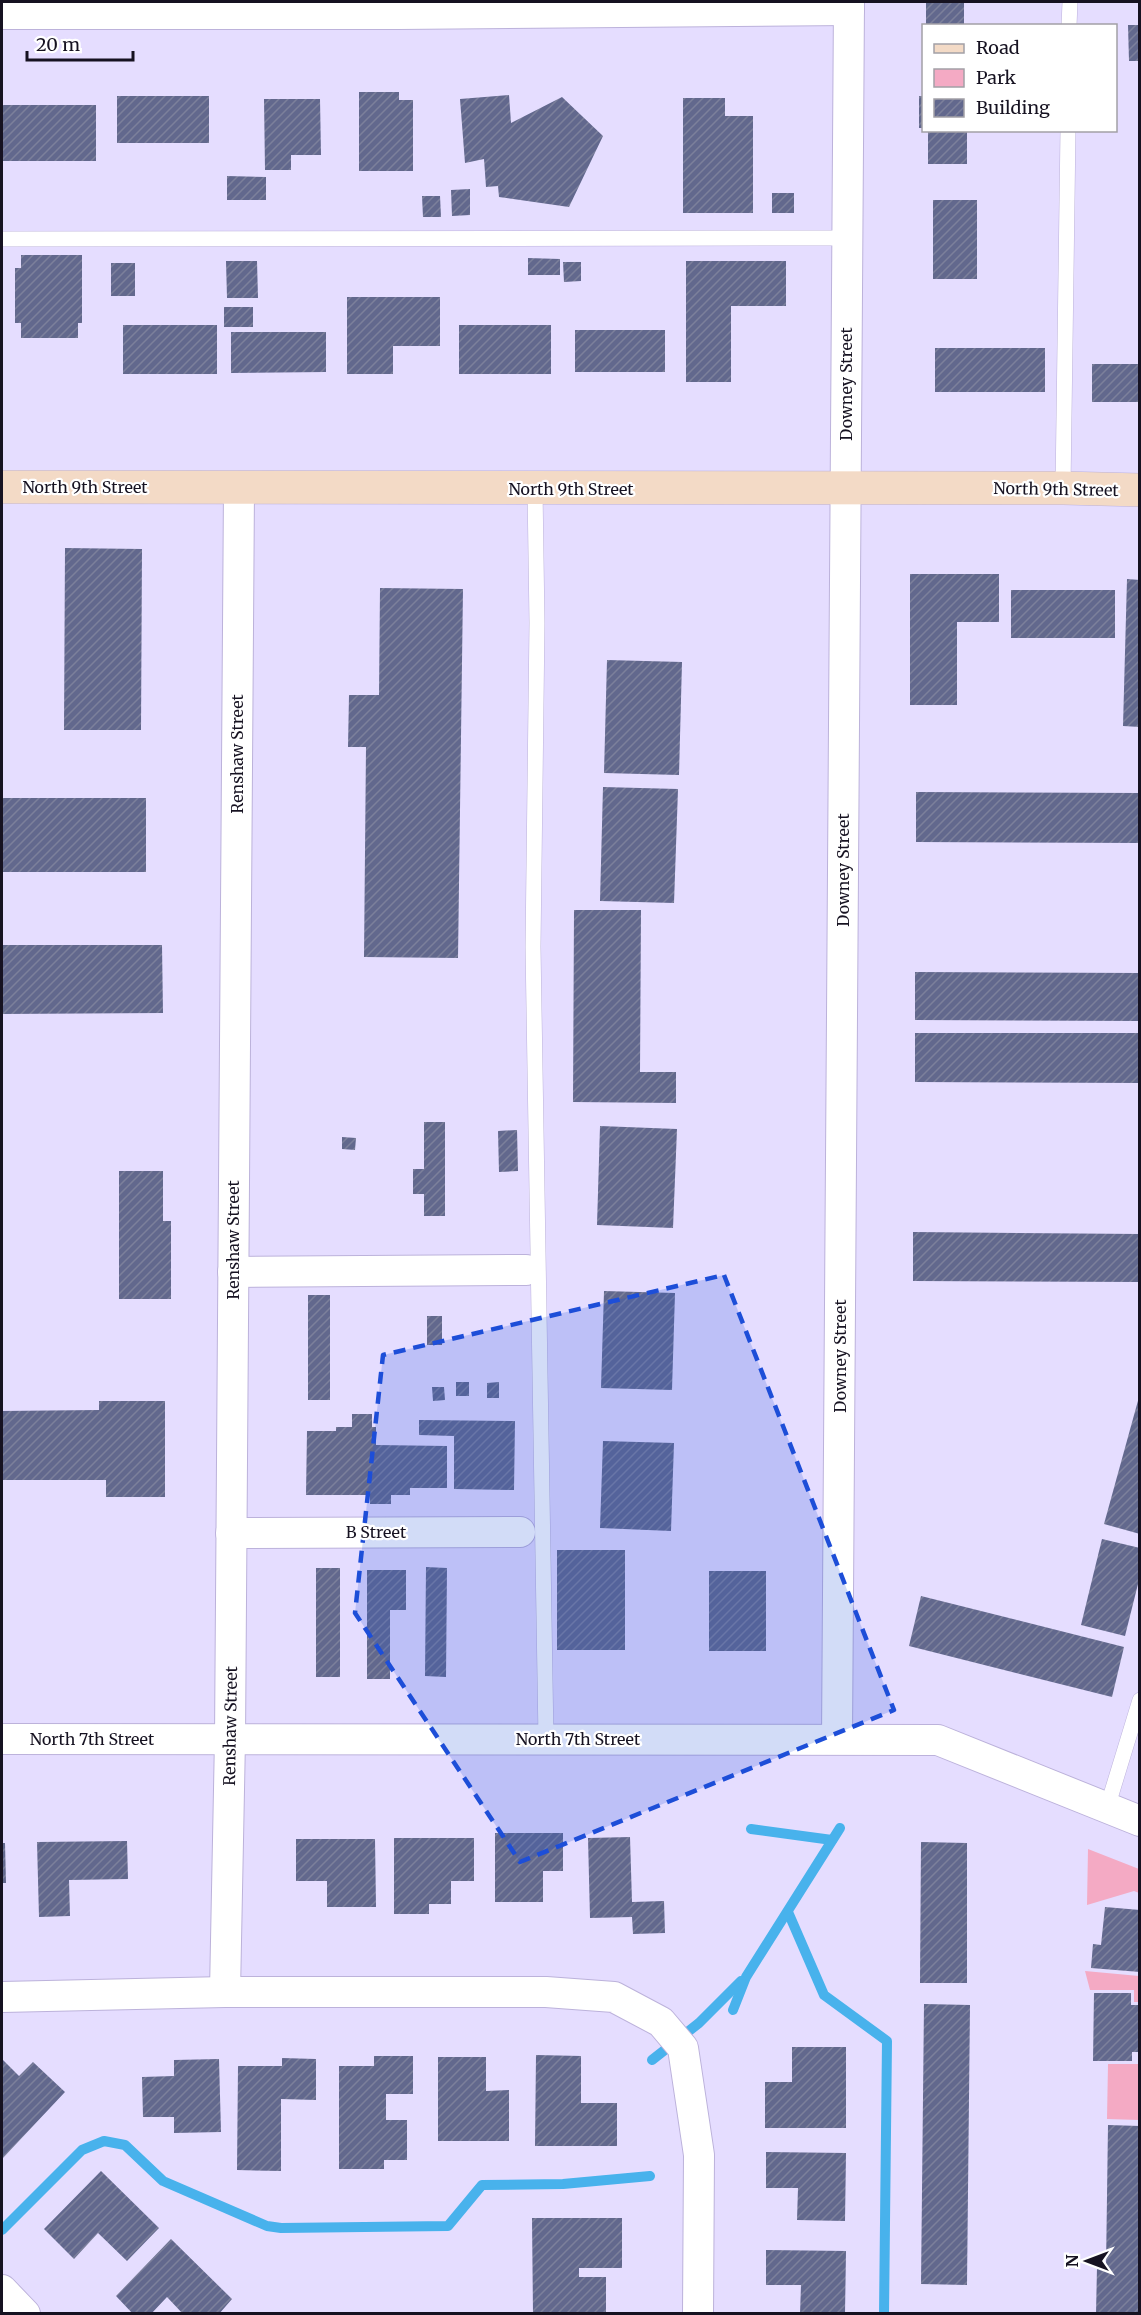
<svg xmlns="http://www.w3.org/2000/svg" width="1141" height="2315" font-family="Merriweather,serif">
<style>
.green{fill:#f4aac4}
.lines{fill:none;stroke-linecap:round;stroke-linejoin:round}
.stream{stroke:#48b2ec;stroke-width:10}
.building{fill:url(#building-hatch)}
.lane-casing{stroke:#bcb2db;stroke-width:16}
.street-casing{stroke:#bcb2db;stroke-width:32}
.secondary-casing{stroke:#bcb2db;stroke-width:34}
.lane{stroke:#fff;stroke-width:15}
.street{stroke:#fff;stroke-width:30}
.secondary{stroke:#f3dac6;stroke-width:33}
.marked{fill:#1d4ed8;fill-opacity:0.2;stroke:#1d4ed8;stroke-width:4.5;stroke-dasharray:12 8;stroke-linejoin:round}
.labels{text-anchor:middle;stroke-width:4.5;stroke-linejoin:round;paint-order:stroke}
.street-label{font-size:16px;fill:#161221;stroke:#fff}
</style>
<defs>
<pattern id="building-hatch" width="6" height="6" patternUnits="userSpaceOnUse" patternTransform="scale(1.5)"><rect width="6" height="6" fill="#62688d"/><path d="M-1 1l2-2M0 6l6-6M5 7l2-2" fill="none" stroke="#7c809b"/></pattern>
</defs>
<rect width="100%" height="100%" fill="#e5ddff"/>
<g class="green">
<path d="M 1088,1849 L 1139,1869 L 1139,1893 L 1134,1891 L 1087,1905 Z"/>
<path d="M 1085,1971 L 1139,1976 L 1139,2002 L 1134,2002 L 1134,1990 L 1090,1990 Z"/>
<path d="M 1108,2064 L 1139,2064 L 1139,2120 L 1107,2119 Z"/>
</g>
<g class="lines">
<g class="stream">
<path d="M 751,1829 L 832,1840"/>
<path d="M 788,1912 L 824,1995 L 887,2041 L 884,2314"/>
<path d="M 733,2010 L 746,1977 L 840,1828"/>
<path d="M 652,2060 L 699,2023 L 741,1981"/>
<path d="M 2,2230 L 82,2150 L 104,2141 L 125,2145 L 163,2181 L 267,2226 L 281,2228 L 448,2226 L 482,2185 L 563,2184 L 650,2176"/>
</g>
</g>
<g class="building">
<rect x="926" y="2" width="38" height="24"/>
<path d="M 1128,25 L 1140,25 L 1140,61 L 1129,61 Z"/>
<path d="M 359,92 L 399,92 L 399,100 L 413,100 L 413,171 L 359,171 Z"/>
<path d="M 509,95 L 511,123 L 562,97 L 603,136 L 569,207 L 499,197 L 498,186 L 486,187 L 484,159 L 465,163 L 460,99 Z"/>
<rect x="117" y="96" width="92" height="47"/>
<rect x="919" y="96" width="5" height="32"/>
<path d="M 683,98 L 725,98 L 725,116 L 753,116 L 753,213 L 683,213 Z"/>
<path d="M 264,99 L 320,99 L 321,155 L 291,155 L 291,170 L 265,170 Z"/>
<rect x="2" y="105" width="94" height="56"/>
<rect x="928" y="130" width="39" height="34"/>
<path d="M 227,176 L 266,177 L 266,200 L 227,200 Z"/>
<path d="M 470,189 L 470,215 L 452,216 L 451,190 Z"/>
<rect x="772" y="193" width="22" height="20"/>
<path d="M 422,196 L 440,196 L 441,217 L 423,217 Z"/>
<rect x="933" y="200" width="44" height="79"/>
<path d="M 21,255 L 82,255 L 82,323 L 78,323 L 78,338 L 21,338 L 21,323 L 15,323 L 15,268 L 21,268 Z"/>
<path d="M 528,258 L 560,259 L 560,275 L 528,275 Z"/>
<path d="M 226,261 L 257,261 L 258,298 L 227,298 Z"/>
<path d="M 686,261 L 786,261 L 786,306 L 731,306 L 731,382 L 686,382 Z"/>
<path d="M 563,262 L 581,262 L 581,281 L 564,282 Z"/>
<rect x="111" y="263" width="24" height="33"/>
<path d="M 347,297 L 440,297 L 440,346 L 393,346 L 393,374 L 347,374 Z"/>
<rect x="224" y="307" width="29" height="20"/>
<rect x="123" y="325" width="94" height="49"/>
<rect x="459" y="325" width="92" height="49"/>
<rect x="575" y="330" width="90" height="42"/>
<path d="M 231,332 L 326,332 L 326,372 L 231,373 Z"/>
<rect x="935" y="348" width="110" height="44"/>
<rect x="1092" y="364" width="48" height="38"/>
<path d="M 65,548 L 142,549 L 141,730 L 64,730 Z"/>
<path d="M 910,574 L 999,574 L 999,622 L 957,622 L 957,705 L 910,705 Z"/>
<path d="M 1127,579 L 1140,580 L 1140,727 L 1123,726 Z"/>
<path d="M 380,588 L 463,589 L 458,958 L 364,957 L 366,747 L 348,747 L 349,695 L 379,695 Z"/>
<rect x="1011" y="590" width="104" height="48"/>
<path d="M 607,660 L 682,662 L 679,775 L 604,773 Z"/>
<path d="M 603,787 L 678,789 L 674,903 L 600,901 Z"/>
<path d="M 916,792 L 1140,793 L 1140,843 L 916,842 Z"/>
<rect x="2" y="798" width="144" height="74"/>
<path d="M 574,910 L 641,910 L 640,1072 L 676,1072 L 676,1103 L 573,1102 Z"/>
<path d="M 2,945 L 162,945 L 163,1013 L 2,1014 Z"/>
<path d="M 915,972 L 1140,973 L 1140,1021 L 915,1020 Z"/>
<path d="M 915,1033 L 1140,1033 L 1140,1083 L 915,1082 Z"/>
<path d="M 424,1122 L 445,1122 L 445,1216 L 424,1216 L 424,1194 L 413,1194 L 413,1169 L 424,1169 Z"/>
<path d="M 600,1126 L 677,1129 L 673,1228 L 597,1225 Z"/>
<path d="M 517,1130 L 518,1171 L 499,1172 L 498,1131 Z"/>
<path d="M 342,1137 L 356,1138 L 355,1150 L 342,1149 Z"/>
<path d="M 119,1171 L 163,1171 L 163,1221 L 171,1221 L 171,1299 L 119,1299 Z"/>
<path d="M 913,1232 L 1140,1234 L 1140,1282 L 913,1281 Z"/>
<path d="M 604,1291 L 675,1293 L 672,1390 L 601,1388 Z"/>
<rect x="308" y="1295" width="22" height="105"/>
<rect x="427" y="1316" width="15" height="29"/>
<rect x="456" y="1382" width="13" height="14"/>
<path d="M 499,1382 L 499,1398 L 487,1398 L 487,1383 Z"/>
<path d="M 432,1387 L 444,1387 L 445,1400 L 433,1401 Z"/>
<path d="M 1139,1397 L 1140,1397 L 1140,1534 L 1104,1524 Z"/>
<path d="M 99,1401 L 165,1401 L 165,1497 L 106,1497 L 106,1480 L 2,1480 L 2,1411 L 99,1410 Z"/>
<path d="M 352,1414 L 372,1414 L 372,1427 L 376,1427 L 376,1445 L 447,1446 L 447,1488 L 410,1488 L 410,1495 L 391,1495 L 391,1504 L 370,1504 L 370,1495 L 306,1495 L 307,1431 L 336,1431 L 336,1427 L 352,1427 Z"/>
<path d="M 419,1420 L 515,1421 L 514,1490 L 454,1489 L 454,1436 L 419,1435 Z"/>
<path d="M 603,1441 L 674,1443 L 671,1531 L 600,1528 Z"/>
<path d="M 1102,1539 L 1140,1548 L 1140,1576 L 1125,1636 L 1081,1625 Z"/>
<rect x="557" y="1550" width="68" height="100"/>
<path d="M 426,1567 L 447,1568 L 446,1677 L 425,1676 Z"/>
<rect x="316" y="1568" width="24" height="109"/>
<path d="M 367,1570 L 406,1570 L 406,1610 L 390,1610 L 390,1679 L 367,1679 Z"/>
<rect x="709" y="1571" width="57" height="80"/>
<path d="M 921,1596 L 1124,1647 L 1112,1697 L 909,1646 Z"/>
<path d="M 495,1833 L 563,1833 L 563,1871 L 543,1871 L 543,1902 L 495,1902 Z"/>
<path d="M 630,1837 L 632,1902 L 664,1901 L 665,1933 L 633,1934 L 632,1917 L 590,1918 L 588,1838 Z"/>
<path d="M 394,1838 L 474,1838 L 474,1881 L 451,1881 L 451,1904 L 429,1904 L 429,1914 L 394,1914 Z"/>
<path d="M 296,1839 L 375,1839 L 376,1907 L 327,1907 L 327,1881 L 296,1881 Z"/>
<path d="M 127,1841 L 128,1879 L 69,1880 L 70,1916 L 39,1917 L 37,1842 Z"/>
<path d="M 921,1842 L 967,1843 L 967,1983 L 920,1983 Z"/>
<path d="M 2,1843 L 5,1843 L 6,1883 L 2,1883 Z"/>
<path d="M 1105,1907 L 1140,1910 L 1140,1972 L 1091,1968 L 1093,1944 L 1101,1945 Z"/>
<path d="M 1094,1993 L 1131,1993 L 1131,2005 L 1140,2005 L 1140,2052 L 1132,2052 L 1132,2061 L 1093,2061 Z"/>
<path d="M 924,2004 L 970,2005 L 967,2285 L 921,2284 Z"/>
<path d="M 792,2047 L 846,2047 L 846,2128 L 765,2128 L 765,2082 L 792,2082 Z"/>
<path d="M 536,2055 L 581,2056 L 581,2103 L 617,2103 L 617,2146 L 535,2146 Z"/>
<path d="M 374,2056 L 413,2056 L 413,2094 L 386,2094 L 386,2120 L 407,2120 L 407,2160 L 384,2160 L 384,2169 L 339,2169 L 339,2066 L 374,2066 Z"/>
<path d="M 438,2057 L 486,2057 L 486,2091 L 509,2090 L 509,2141 L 438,2141 Z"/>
<path d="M 282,2058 L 316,2059 L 316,2100 L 281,2099 L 281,2171 L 237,2170 L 238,2066 L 282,2066 Z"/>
<path d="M 2,2059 L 19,2076 L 33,2062 L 65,2092 L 2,2159 Z"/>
<path d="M 219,2059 L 221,2132 L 174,2133 L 174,2117 L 143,2117 L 142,2077 L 174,2076 L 174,2060 Z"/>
<path d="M 1108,2125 L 1140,2126 L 1138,2314 L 1096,2314 L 1097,2267 L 1106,2267 Z"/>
<path d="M 766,2152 L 846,2153 L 845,2221 L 797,2220 L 798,2188 L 766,2188 Z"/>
<path d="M 101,2171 L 159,2228 L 127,2261 L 98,2233 L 74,2259 L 44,2229 Z"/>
<path d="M 532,2218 L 622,2218 L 622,2268 L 579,2268 L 579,2277 L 606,2277 L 606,2314 L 533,2314 Z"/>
<path d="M 171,2239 L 232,2299 L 219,2314 L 183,2314 L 167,2297 L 151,2314 L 133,2314 L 116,2296 Z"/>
<path d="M 766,2250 L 846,2251 L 845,2314 L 800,2314 L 801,2285 L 766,2285 Z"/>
</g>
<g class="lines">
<defs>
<g id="lane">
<path d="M 1069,26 L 1070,2"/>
<path d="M 2,239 L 847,238"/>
<path d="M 1063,488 L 1068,130"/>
<path d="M 535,489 L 537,623 L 533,947 L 546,1739"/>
<path d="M 1107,1808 L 1140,1700"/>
</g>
<g id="street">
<path d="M 2,14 L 399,14 L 849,10"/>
<path d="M 233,1272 L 526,1270"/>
<path d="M 231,1533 L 520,1532"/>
<path d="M 2,1739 L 938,1740 L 1140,1821"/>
<path d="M 837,1739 L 849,2"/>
<path d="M 225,1992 L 230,1739 L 239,488"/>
<path d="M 2,1997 L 225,1992 L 546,1992 L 614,1997 L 661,2022 L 683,2048 L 699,2155 L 698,2314"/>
<path d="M 2,2290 L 25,2314"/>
</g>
<path id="secondary" d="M 2,487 L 1063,488 L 1140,490"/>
</defs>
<use href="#lane" class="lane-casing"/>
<use href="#street" class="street-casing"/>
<use href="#secondary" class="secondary-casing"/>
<use href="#lane" class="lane"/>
<use href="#street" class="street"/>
<use href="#secondary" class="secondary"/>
</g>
<path class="marked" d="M 724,1275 L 894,1710 L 520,1862 L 355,1613 L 383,1355 Z"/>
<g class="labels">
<g class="street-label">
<text transform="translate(846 384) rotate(-90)" y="6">Downey Street</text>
<text x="85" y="493">North 9th Street</text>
<text x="571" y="495">North 9th Street</text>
<text transform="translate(1056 489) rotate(1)" y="6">North 9th Street</text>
<text transform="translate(237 754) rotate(-90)" y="6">Renshaw Street</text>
<text transform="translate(843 870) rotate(-90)" y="6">Downey Street</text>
<text transform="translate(233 1240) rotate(-90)" y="6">Renshaw Street</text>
<text transform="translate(840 1356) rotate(-90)" y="6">Downey Street</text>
<text x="376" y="1538">B Street</text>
<text transform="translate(230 1726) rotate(-89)" y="6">Renshaw Street</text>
<text x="92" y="1745">North 7th Street</text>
<text x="578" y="1745">North 7th Street</text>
</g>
</g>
<rect width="1141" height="2315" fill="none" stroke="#161221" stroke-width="6"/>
<rect x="922" y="24" width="195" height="108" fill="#ffffff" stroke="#a2a0a6" stroke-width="1.5"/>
<rect x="934" y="44" width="30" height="9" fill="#f3dac6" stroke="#a2a0a6" stroke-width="1.5"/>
<text x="976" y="54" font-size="18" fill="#161221">Road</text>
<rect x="934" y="69" width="30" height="18" fill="#f4aac4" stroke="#a2a0a6" stroke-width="1.5"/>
<text x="976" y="84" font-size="18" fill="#161221">Park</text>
<rect x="934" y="99" width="30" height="18" fill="url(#building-hatch)" stroke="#a2a0a6" stroke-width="1.5"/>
<text x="976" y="114" font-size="18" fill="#161221">Building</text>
<g transform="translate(1087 2261) rotate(270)" stroke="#ffffff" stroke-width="4.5" paint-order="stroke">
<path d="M0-4.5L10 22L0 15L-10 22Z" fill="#161221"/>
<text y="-9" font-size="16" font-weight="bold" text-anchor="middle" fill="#161221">N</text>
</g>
<path d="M27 51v9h106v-9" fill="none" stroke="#161221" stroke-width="3"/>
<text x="36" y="51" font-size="18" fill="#161221" stroke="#ffffff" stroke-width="4.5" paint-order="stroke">20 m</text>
</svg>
